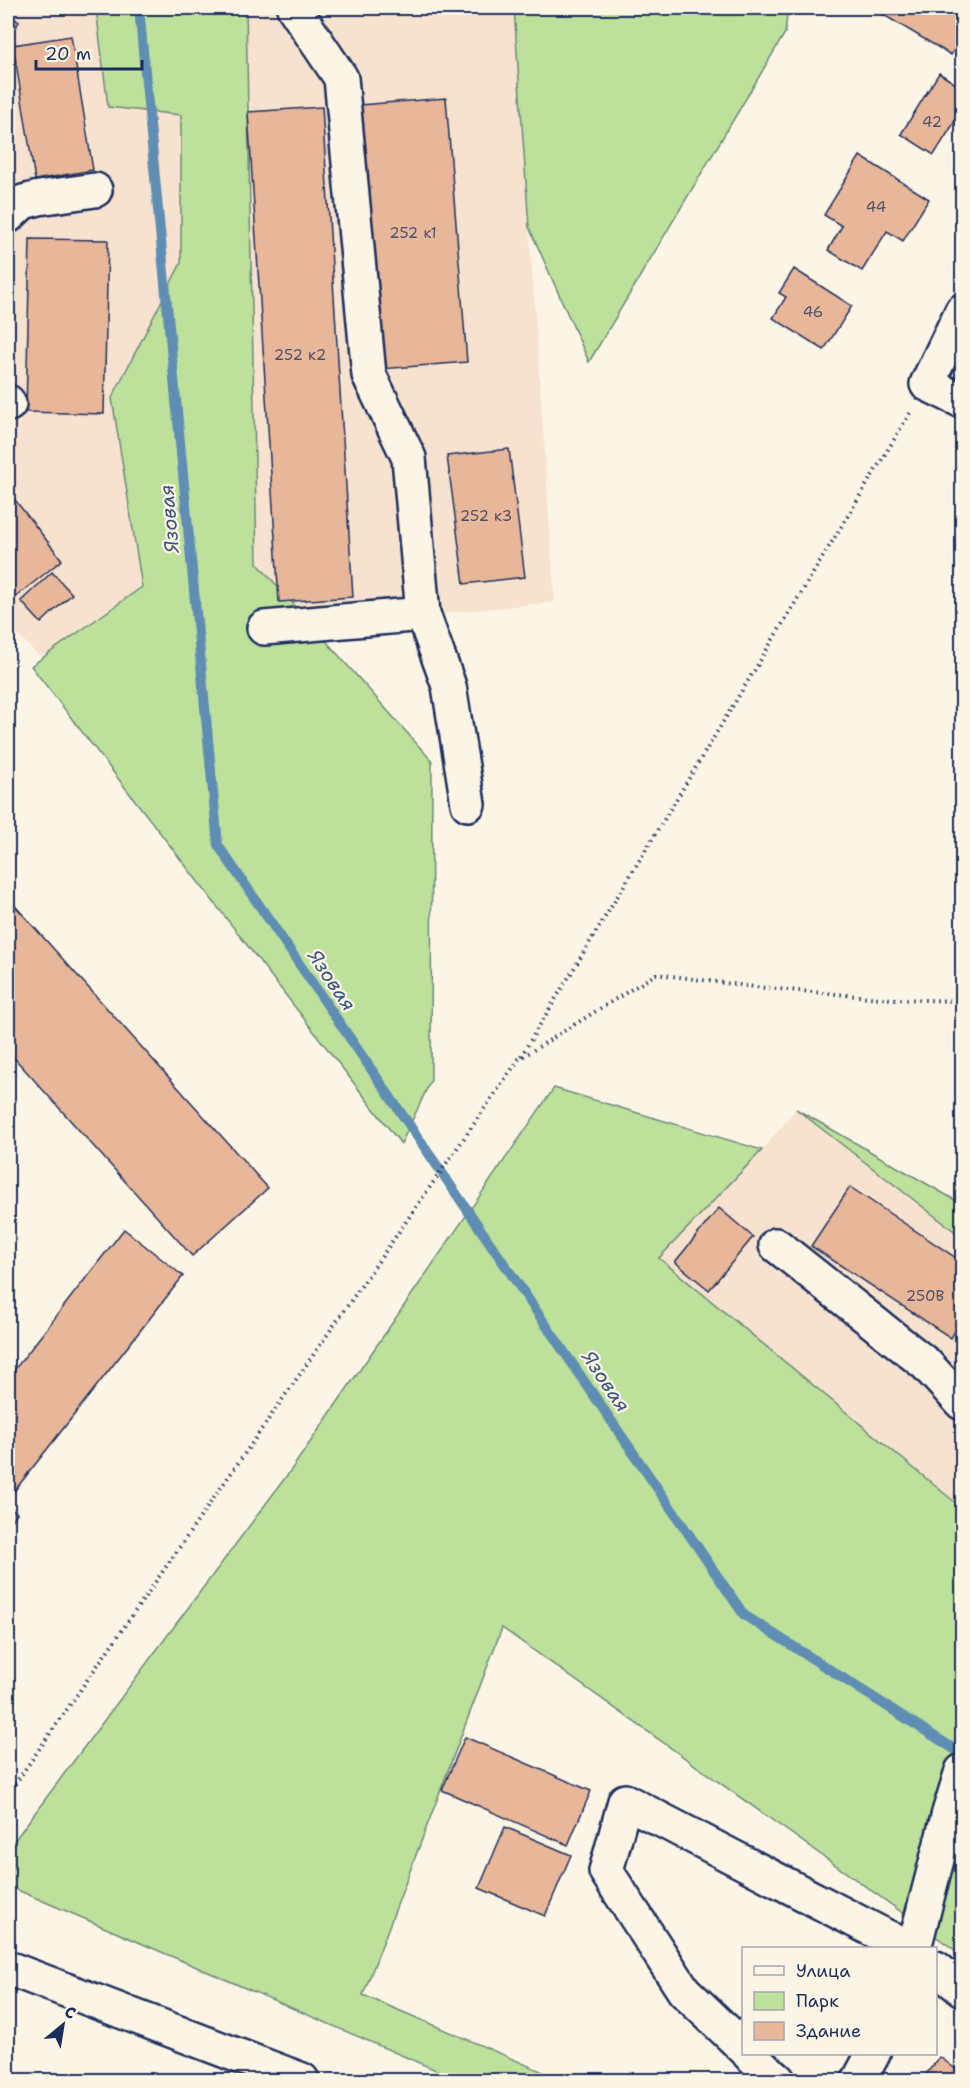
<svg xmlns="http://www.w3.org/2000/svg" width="970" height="2088" font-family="'Shantell Sans',sans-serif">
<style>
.built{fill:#f6e2ce}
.green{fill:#bde19b;stroke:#6c887c;stroke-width:1.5}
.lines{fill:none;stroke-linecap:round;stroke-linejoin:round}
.stream{stroke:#5e8db3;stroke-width:10}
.building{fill:#e8b699;stroke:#1b2f5e;stroke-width:1.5}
.minor-casing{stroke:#1b2f5e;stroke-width:38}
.path{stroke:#1b2f5e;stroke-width:4;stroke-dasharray:1.5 4.5;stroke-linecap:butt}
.minor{stroke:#fcf5e5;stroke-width:33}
.labels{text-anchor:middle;stroke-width:4.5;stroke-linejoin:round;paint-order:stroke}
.number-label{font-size:15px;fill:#4e516d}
.water-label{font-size:20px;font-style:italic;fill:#375682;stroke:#fcf5e5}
</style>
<rect width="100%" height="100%" fill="#fcf5e5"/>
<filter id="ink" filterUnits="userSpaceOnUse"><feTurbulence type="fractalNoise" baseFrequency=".0167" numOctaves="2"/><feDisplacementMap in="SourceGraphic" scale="12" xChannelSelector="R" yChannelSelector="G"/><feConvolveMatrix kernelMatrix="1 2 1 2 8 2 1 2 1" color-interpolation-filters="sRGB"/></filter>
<g filter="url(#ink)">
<g class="built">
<path d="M 8,8 L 514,8 L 555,602 L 38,655 L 8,625 Z"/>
<path d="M 796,1109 L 962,1237 L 962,1508 L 659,1258 L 762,1150 Z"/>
</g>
<g class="green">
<path d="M 96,8 L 246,8 L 257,563 L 432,761 L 431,1080 L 401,1144 L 31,666 L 142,587 L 112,398 L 181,263 L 181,115 L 108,107 Z"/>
<path d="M 514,8 L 788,8 L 785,33 L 589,362 L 529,227 Z"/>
<path d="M 554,1088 L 762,1150 L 659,1258 L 962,1508 L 962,1955 L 502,1628 L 363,1995 L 562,2080 L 459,2080 L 8,1886 L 8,1849 L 291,1470 Z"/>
<path d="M 796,1109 L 962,1204 L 962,1237 Z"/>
</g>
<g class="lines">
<path class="stream" d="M 139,8 L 218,845 L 744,1615 L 962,1754"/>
</g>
<g class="building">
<path d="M 886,8 L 962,8 L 962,36 L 951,55 L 882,14 Z"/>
<path d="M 8,14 L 19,22 L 8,38 Z"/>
<path d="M 71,36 L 93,170 L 35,180 L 13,45 Z"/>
<path d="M 939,73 L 962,88 L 962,110 L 934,155 L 901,134 Z"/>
<path d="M 446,98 L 467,362 L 381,369 L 360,105 Z"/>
<path d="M 322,107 L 353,597 L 279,602 L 248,112 Z"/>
<path d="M 860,156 L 929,199 L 903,241 L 887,231 L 862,271 L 828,250 L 842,226 L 824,215 Z"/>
<path d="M 30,239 L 108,240 L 104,414 L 26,412 Z"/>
<path d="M 794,269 L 852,306 L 824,350 L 773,318 L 786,297 L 779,293 Z"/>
<path d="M 509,449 L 525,577 L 464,584 L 447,456 Z"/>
<path d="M 8,491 L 62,560 L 8,603 Z"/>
<path d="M 52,572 L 72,594 L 41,623 L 21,601 Z"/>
<path d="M 8,898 L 268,1188 L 192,1256 L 8,1051 Z"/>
<path d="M 850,1187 L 962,1262 L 962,1336 L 955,1331 L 951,1338 L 811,1246 Z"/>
<path d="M 719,1208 L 753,1237 L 709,1290 L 675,1262 Z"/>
<path d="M 124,1229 L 183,1276 L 8,1499 L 8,1378 Z"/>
<path d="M 8,1507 L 17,1513 L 8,1528 Z"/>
<path d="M 465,1737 L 591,1791 L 568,1845 L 442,1790 Z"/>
<path d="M 505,1827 L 571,1855 L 545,1916 L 479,1888 Z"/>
<path d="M 940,2057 L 962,2074 L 962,2080 L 921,2080 Z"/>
</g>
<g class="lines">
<defs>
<g id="minor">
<path d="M 8,216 L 23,202 L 39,198 L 95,190"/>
<path d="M 962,311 L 927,384 L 962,401"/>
<path d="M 8,402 L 9,404"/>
<path d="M 423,614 L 449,686 L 468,804"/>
<path d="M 264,628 L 423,614 L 409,458 L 369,375 L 341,78 L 294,8"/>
<path d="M 776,1245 L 926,1364 L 962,1403"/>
<path d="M 914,1948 L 949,1813 L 962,1771"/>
<path d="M 8,1968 L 302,2080"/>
<path d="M 936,1968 L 962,1989"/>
<path d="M 744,2048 L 684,1991 L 606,1871 L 625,1801 L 908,1948"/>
<path d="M 749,2054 L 778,2080"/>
<path d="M 859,2080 L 873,2054"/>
</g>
</defs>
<use href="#minor" class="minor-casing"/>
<g class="path">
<path d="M 521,1056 L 910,413"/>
<path d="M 8,1794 L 519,1059 L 656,974 L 755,987 L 892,999 L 962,1001"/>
</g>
<use href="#minor" class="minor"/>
</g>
</g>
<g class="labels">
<g class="number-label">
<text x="932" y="127">42</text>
<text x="876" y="212">44</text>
<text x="413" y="238">252 к1</text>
<text x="813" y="317">46</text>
<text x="300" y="360">252 к2</text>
<text x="486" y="521">252 к3</text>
<text x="925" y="1301">250В</text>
</g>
<g class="water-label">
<text transform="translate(169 519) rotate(-95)" y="7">Язовая</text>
<text transform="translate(332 980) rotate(56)" y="7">Язовая</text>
<text transform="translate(606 1381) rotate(56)" y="7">Язовая</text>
</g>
</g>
<rect width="970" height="2088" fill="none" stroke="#fcf5e5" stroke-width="30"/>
<rect x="15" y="15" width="940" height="2058" fill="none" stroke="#1b2f5e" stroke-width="2" filter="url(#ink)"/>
<rect x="742" y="1947" width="195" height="108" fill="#fcf5e5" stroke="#a2a6af" stroke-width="1.5"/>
<rect x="754" y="1966" width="30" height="9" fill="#fcf5e5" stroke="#a2a6af" stroke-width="1.5"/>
<text x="796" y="1977" font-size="18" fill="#1b2f5e">Улица</text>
<rect x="754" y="1992" width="30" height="18" fill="#bde19b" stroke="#a2a6af" stroke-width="1.5"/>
<text x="796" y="2007" font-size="18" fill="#1b2f5e">Парк</text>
<rect x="754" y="2022" width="30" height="18" fill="#e8b699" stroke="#a2a6af" stroke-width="1.5"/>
<text x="796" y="2037" font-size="18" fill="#1b2f5e">Здание</text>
<g transform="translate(63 2025) rotate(30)" stroke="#fcf5e5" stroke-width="4.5" paint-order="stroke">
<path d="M0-4.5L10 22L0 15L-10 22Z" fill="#1b2f5e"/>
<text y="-9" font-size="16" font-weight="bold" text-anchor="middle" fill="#1b2f5e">С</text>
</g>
<path d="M36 60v9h106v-9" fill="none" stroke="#1b2f5e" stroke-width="3"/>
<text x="45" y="60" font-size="18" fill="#1b2f5e" stroke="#fcf5e5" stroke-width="4.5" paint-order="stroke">20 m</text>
</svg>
